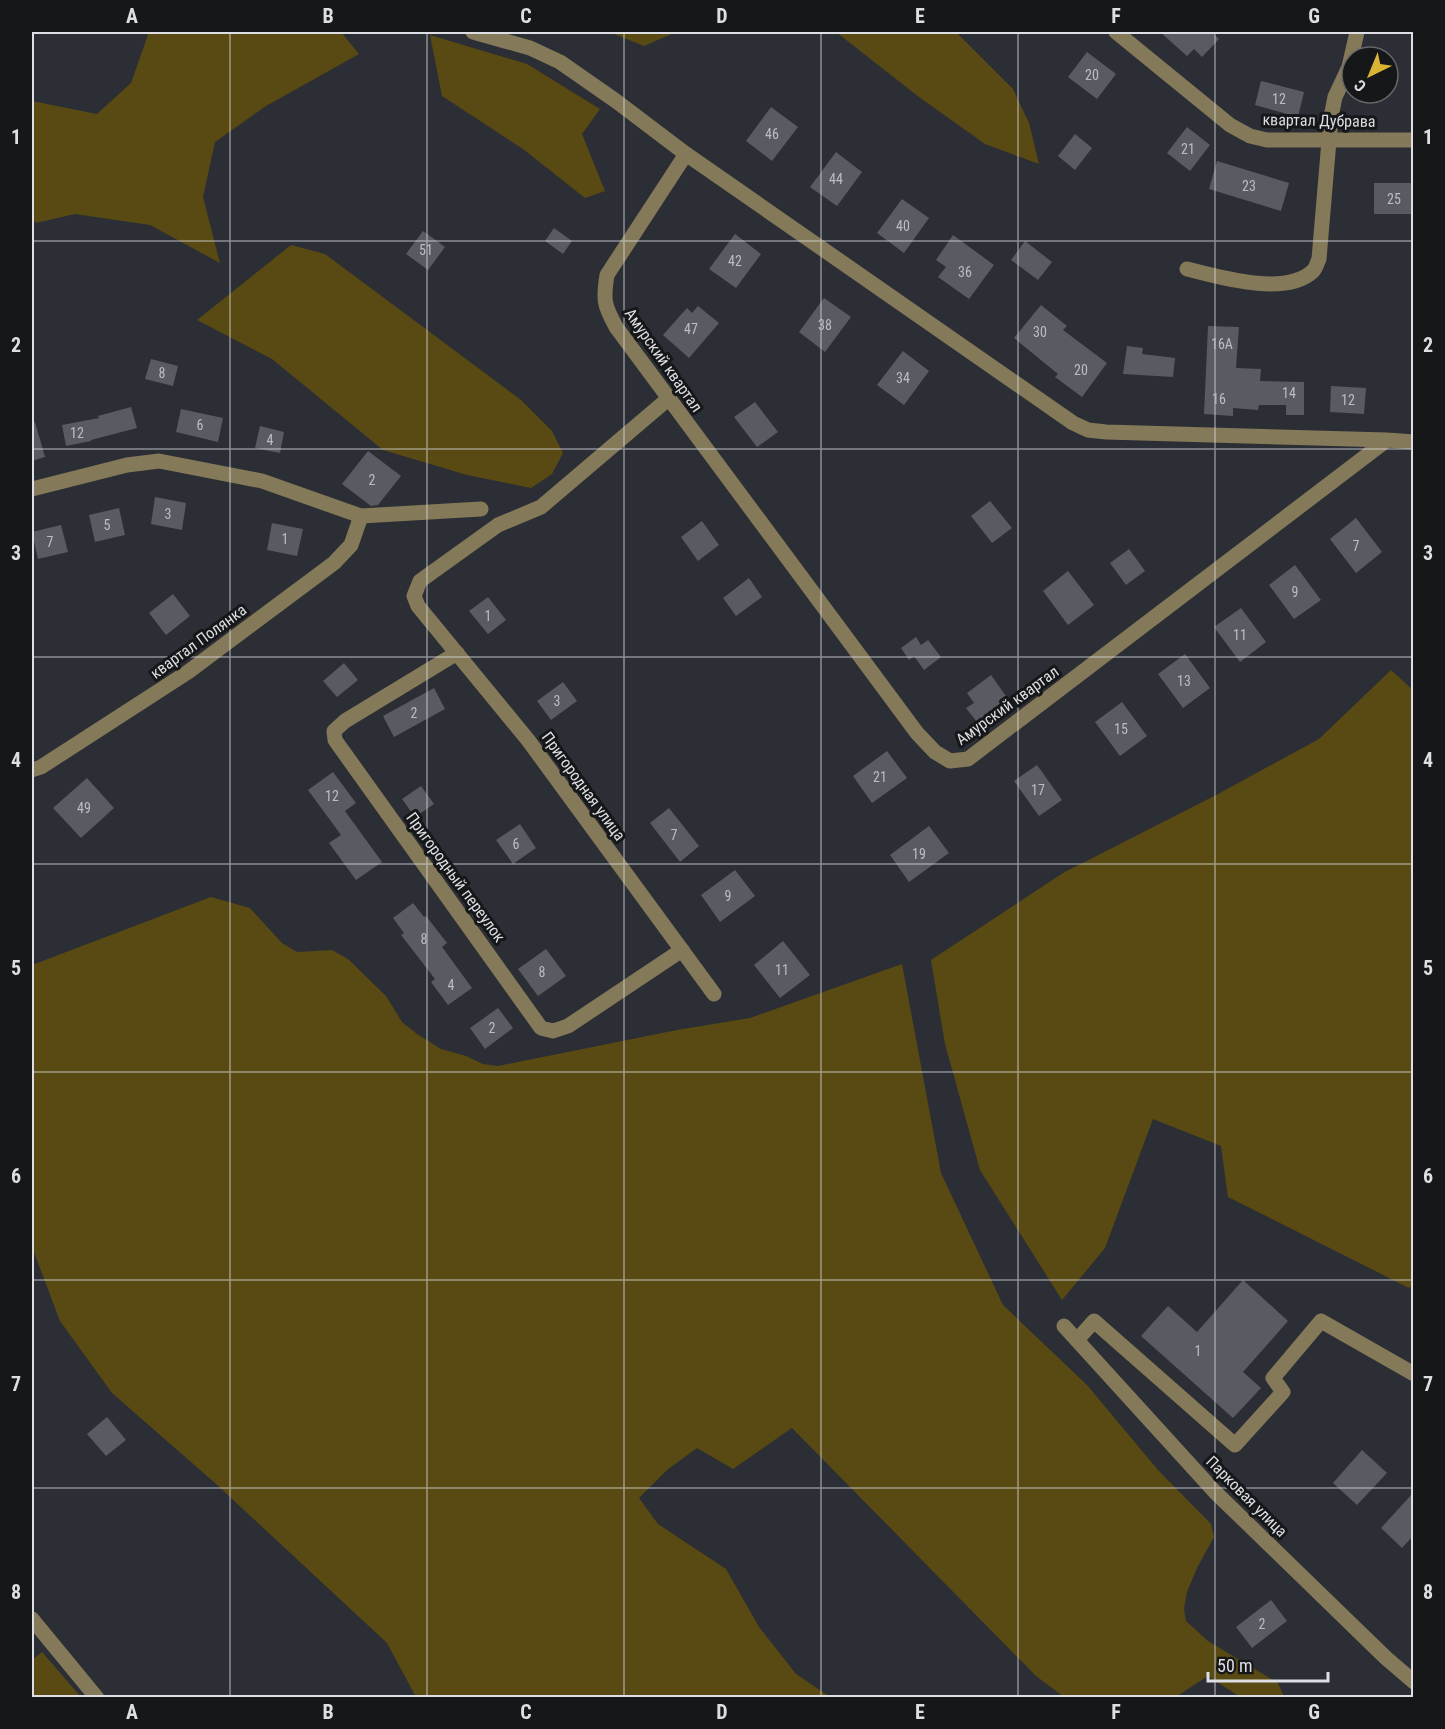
<svg xmlns="http://www.w3.org/2000/svg" width="1445" height="1729" font-family="'Roboto Condensed',sans-serif">
<style>
.green{fill:#594912}
.building{fill:#595b62}
.lines{fill:none;stroke-linecap:round;stroke-linejoin:round}
.minor{stroke:#847958;stroke-width:15}
.grid{fill:none;stroke:#dedfe4;stroke-width:1.5;stroke-opacity:0.55}
.labels{text-anchor:middle;stroke-width:6;stroke-linejoin:round;paint-order:stroke}
.number-label{font-size:14px;fill:#bdbec4}
.street-label{font-size:16px;fill:#dedfe4;stroke:#161719}
.neatline{fill:none;stroke:#dedfe4;stroke-width:2}
.grid-label{font-size:20px;text-anchor:middle;font-weight:bold;fill:#dedfe4}
</style>
<rect width="100%" height="100%" fill="#2c2e35"/>
<g class="green">
<path d="M 149,32 L 341,32 L 359,54 L 266,106 L 215,142 L 203,197 L 220,263 L 150,225 L 75,214 L 36,223 L 32,217 L 32,101 L 97,114 L 131,83 Z"/>
<path d="M 609,32 L 676,32 L 644,46 Z"/>
<path d="M 836,32 L 956,32 L 1013,89 L 1029,123 L 1039,164 L 985,144 L 919,97 Z"/>
<path d="M 430,35 L 527,64 L 600,109 L 582,134 L 605,191 L 585,198 L 523,149 L 442,96 Z"/>
<path d="M 291,245 L 325,254 L 521,400 L 552,431 L 563,453 L 552,474 L 531,488 L 467,475 L 383,450 L 272,359 L 197,320 Z"/>
<path d="M 1391,670 L 1414,691 L 1413,1285 L 1409,1288 L 1228,1197 L 1221,1146 L 1153,1119 L 1105,1248 L 1062,1300 L 980,1170 L 945,1044 L 931,960 L 1063,873 L 1218,794 L 1319,739 Z"/>
<path d="M 211,897 L 250,908 L 282,943 L 297,952 L 332,950 L 348,959 L 386,996 L 402,1022 L 417,1034 L 441,1049 L 466,1056 L 483,1064 L 498,1066 L 677,1030 L 750,1018 L 902,964 L 941,1173 L 1003,1305 L 1087,1385 L 1158,1470 L 1211,1524 L 1214,1537 L 1197,1568 L 1187,1592 L 1184,1609 L 1186,1621 L 1208,1641 L 1278,1683 L 1284,1697 L 1240,1697 L 1208,1676 L 1174,1698 L 1064,1697 L 1036,1676 L 792,1428 L 733,1469 L 697,1448 L 667,1470 L 639,1498 L 658,1524 L 726,1569 L 759,1627 L 796,1674 L 830,1697 L 416,1697 L 387,1643 L 215,1483 L 112,1393 L 60,1321 L 32,1247 L 32,965 Z"/>
<path d="M 42,1652 L 81,1697 L 32,1697 L 32,1660 Z"/>
</g>
<g class="building">
<path d="M 1160,32 L 1212,32 L 1219,39 L 1202,57 L 1194,49 L 1187,56 Z"/>
<path d="M 1087,52 L 1116,74 L 1097,99 L 1068,77 Z"/>
<path d="M 1261,81 L 1304,92 L 1298,117 L 1255,105 Z"/>
<path d="M 771,107 L 798,127 L 772,161 L 746,141 Z"/>
<path d="M 1187,127 L 1210,145 L 1190,171 L 1167,153 Z"/>
<path d="M 1075,134 L 1092,148 L 1075,170 L 1058,156 Z"/>
<path d="M 836,152 L 862,172 L 837,206 L 810,187 Z"/>
<path d="M 1217,161 L 1289,183 L 1281,211 L 1209,189 Z"/>
<rect x="1374" y="183" width="39" height="31"/>
<path d="M 902,199 L 929,218 L 904,253 L 877,233 Z"/>
<path d="M 554,228 L 572,241 L 563,254 L 545,241 Z"/>
<path d="M 423,231 L 445,247 L 428,270 L 406,254 Z"/>
<path d="M 735,234 L 761,254 L 736,288 L 709,269 Z"/>
<path d="M 953,235 L 994,265 L 969,299 L 938,277 L 946,267 L 936,260 Z"/>
<path d="M 1025,241 L 1052,262 L 1038,280 L 1011,260 Z"/>
<path d="M 824,298 L 851,317 L 825,352 L 799,332 Z"/>
<path d="M 1041,305 L 1067,326 L 1063,330 L 1107,363 L 1082,397 L 1055,377 L 1058,374 L 1014,338 Z"/>
<path d="M 698,306 L 719,323 L 689,358 L 663,335 L 687,308 L 692,313 Z"/>
<path d="M 1208,326 L 1239,327 L 1236,368 L 1261,369 L 1260,381 L 1304,382 L 1304,415 L 1286,415 L 1286,405 L 1259,405 L 1258,410 L 1233,408 L 1233,416 L 1204,414 Z"/>
<path d="M 1127,346 L 1143,348 L 1142,354 L 1175,358 L 1173,377 L 1123,374 Z"/>
<path d="M 903,351 L 929,371 L 904,405 L 877,385 Z"/>
<path d="M 151,359 L 178,366 L 173,386 L 145,379 Z"/>
<path d="M 1331,386 L 1366,388 L 1364,414 L 1330,412 Z"/>
<path d="M 755,402 L 778,432 L 757,447 L 734,417 Z"/>
<path d="M 131,407 L 137,428 L 91,440 L 91,441 L 66,446 L 62,425 L 99,418 L 98,416 Z"/>
<path d="M 181,409 L 223,418 L 218,442 L 176,432 Z"/>
<path d="M 35,422 L 45,457 L 32,461 L 32,423 Z"/>
<path d="M 260,426 L 284,432 L 280,453 L 255,448 Z"/>
<path d="M 368,451 L 401,476 L 378,505 L 371,506 L 342,484 Z"/>
<path d="M 155,497 L 186,503 L 182,530 L 151,524 Z"/>
<path d="M 990,501 L 1012,528 L 992,543 L 971,516 Z"/>
<path d="M 119,508 L 125,535 L 95,542 L 89,515 Z"/>
<path d="M 1356,518 L 1382,552 L 1356,573 L 1330,539 Z"/>
<path d="M 702,521 L 719,545 L 698,561 L 681,537 Z"/>
<path d="M 272,523 L 303,529 L 297,556 L 267,550 Z"/>
<path d="M 61,525 L 68,552 L 38,559 L 32,532 Z"/>
<path d="M 1129,549 L 1145,571 L 1126,585 L 1110,563 Z"/>
<path d="M 1295,565 L 1321,600 L 1294,619 L 1269,585 Z"/>
<path d="M 1068,571 L 1094,605 L 1068,625 L 1043,591 Z"/>
<path d="M 749,578 L 762,597 L 736,616 L 723,598 Z"/>
<path d="M 173,594 L 190,616 L 166,635 L 149,613 Z"/>
<path d="M 488,597 L 506,620 L 488,634 L 469,611 Z"/>
<path d="M 1241,608 L 1266,642 L 1240,662 L 1214,627 Z"/>
<path d="M 916,637 L 921,645 L 928,640 L 941,657 L 924,670 L 914,656 L 909,660 L 901,648 Z"/>
<path d="M 1185,654 L 1210,688 L 1183,708 L 1158,674 Z"/>
<path d="M 344,663 L 358,680 L 337,697 L 323,681 Z"/>
<path d="M 991,675 L 1008,699 L 977,722 L 966,708 L 974,703 L 967,693 Z"/>
<path d="M 563,682 L 577,701 L 551,720 L 537,701 Z"/>
<path d="M 434,688 L 445,709 L 394,737 L 383,716 Z"/>
<path d="M 1122,702 L 1147,736 L 1120,756 L 1095,722 Z"/>
<path d="M 887,751 L 907,778 L 872,803 L 853,776 Z"/>
<path d="M 1037,765 L 1062,800 L 1039,816 L 1014,781 Z"/>
<path d="M 333,772 L 356,803 L 345,811 L 382,862 L 356,880 L 329,843 L 341,835 L 308,790 Z"/>
<path d="M 87,778 L 114,808 L 81,838 L 53,808 Z"/>
<path d="M 421,786 L 434,804 L 415,817 L 402,799 Z"/>
<path d="M 669,808 L 699,846 L 680,862 L 650,823 Z"/>
<path d="M 520,824 L 536,848 L 513,864 L 496,840 Z"/>
<path d="M 929,826 L 949,853 L 909,882 L 890,855 Z"/>
<path d="M 735,870 L 755,896 L 720,922 L 701,895 Z"/>
<path d="M 413,903 L 424,917 L 426,916 L 447,943 L 442,947 L 472,988 L 448,1005 L 431,982 L 435,979 L 401,935 L 404,933 L 393,918 Z"/>
<path d="M 783,941 L 810,975 L 780,998 L 754,965 Z"/>
<path d="M 546,949 L 566,976 L 538,996 L 518,969 Z"/>
<path d="M 498,1008 L 513,1028 L 485,1049 L 470,1028 Z"/>
<path d="M 1243,1280 L 1288,1321 L 1243,1372 L 1261,1388 L 1233,1418 L 1141,1336 L 1168,1306 L 1197,1332 Z"/>
<path d="M 107,1417 L 126,1440 L 106,1456 L 87,1434 Z"/>
<path d="M 1362,1450 L 1387,1473 L 1357,1505 L 1333,1483 Z"/>
<path d="M 1413,1493 L 1413,1536 L 1402,1548 L 1381,1528 Z"/>
<path d="M 1271,1600 L 1287,1621 L 1252,1648 L 1236,1627 Z"/>
</g>
<g class="lines">
<g class="minor">
<path d="M 473,32 L 530,48 L 560,62 L 616,101 L 686,154"/>
<path d="M 1116,32 L 1230,125 L 1250,136 L 1267,140 L 1414,140"/>
<path d="M 1187,269 C 1219,277 1286,297 1313,271 C 1316,268 1317,263 1319,259 L 1331,117 L 1335,97 L 1349,67 L 1357,32"/>
<path d="M 668,399 L 541,507 L 498,525 L 420,581 L 414,596 L 418,606 L 528,740 L 714,994"/>
<path d="M 1387,440 L 968,759 L 950,761 L 935,752 L 917,733 L 616,327 C 604,305 603,300 607,275 L 686,154 L 1073,423 L 1088,430 L 1106,432 L 1387,440 L 1414,442"/>
<path d="M 32,489 L 127,465 L 159,461 L 262,481 L 361,516 L 481,509"/>
<path d="M 457,653 L 345,721 L 334,731 L 335,740 L 541,1028 L 553,1031 L 568,1026 L 682,950"/>
<path d="M 32,770 L 41,767 L 188,672 L 334,563 L 351,545 L 361,516"/>
<path d="M 1064,1326 L 1215,1492 L 1386,1658 L 1414,1682"/>
<path d="M 1077,1340 L 1094,1321 L 1235,1445 L 1283,1392 L 1273,1378 L 1321,1321 L 1414,1374"/>
<path d="M 32,1619 L 97,1698"/>
</g>
</g>
<path class="grid" d="M 230,32 L 230,1698M 427,32 L 427,1698M 624,32 L 624,1698M 821,32 L 821,1698M 1018,32 L 1018,1698M 1215,32 L 1215,1698M 32,241 L 1414,241M 32,449 L 1414,449M 32,657 L 1414,657M 32,864 L 1414,864M 32,1072 L 1414,1072M 32,1280 L 1414,1280M 32,1488 L 1414,1488"/>
<g class="labels">
<g class="number-label">
<text x="1092" y="80">20</text>
<text x="1279" y="104">12</text>
<text x="772" y="139">46</text>
<text x="1188" y="154">21</text>
<text x="836" y="184">44</text>
<text x="1249" y="191">23</text>
<text x="1394" y="204">25</text>
<text x="903" y="231">40</text>
<text x="426" y="255">51</text>
<text x="735" y="266">42</text>
<text x="965" y="277">36</text>
<text x="825" y="330">38</text>
<text x="691" y="334">47</text>
<text x="1040" y="337">30</text>
<text x="1222" y="349">16А</text>
<text x="1081" y="375">20</text>
<text x="162" y="378">8</text>
<text x="903" y="383">34</text>
<text x="1289" y="398">14</text>
<text x="1219" y="404">16</text>
<text x="1348" y="405">12</text>
<text x="200" y="430">6</text>
<text x="77" y="438">12</text>
<text x="270" y="445">4</text>
<text x="372" y="485">2</text>
<text x="168" y="519">3</text>
<text x="107" y="530">5</text>
<text x="285" y="544">1</text>
<text x="50" y="547">7</text>
<text x="1356" y="551">7</text>
<text x="1295" y="597">9</text>
<text x="488" y="621">1</text>
<text x="1240" y="640">11</text>
<text x="1184" y="686">13</text>
<text x="557" y="706">3</text>
<text x="414" y="718">2</text>
<text x="1121" y="734">15</text>
<text x="880" y="782">21</text>
<text x="1038" y="795">17</text>
<text x="332" y="801">12</text>
<text x="84" y="813">49</text>
<text x="674" y="840">7</text>
<text x="516" y="849">6</text>
<text x="919" y="859">19</text>
<text x="728" y="901">9</text>
<text x="424" y="944">8</text>
<text x="782" y="975">11</text>
<text x="542" y="977">8</text>
<text x="451" y="990">4</text>
<text x="492" y="1033">2</text>
<text x="1198" y="1356">1</text>
<text x="1262" y="1629">2</text>
</g>
<g class="street-label">
<text transform="translate(1319 120) rotate(1)" y="6">квартал Дубрава</text>
<text transform="translate(664 360) rotate(55)" y="6">Амурский квартал</text>
<text transform="translate(198 641) rotate(-36)" y="6">квартал Полянка</text>
<text transform="translate(1007 705) rotate(-36)" y="6">Амурский квартал</text>
<text transform="translate(584 786) rotate(54)" y="6">Пригородная улица</text>
<text transform="translate(456 877) rotate(54)" y="6">Пригородный переулок</text>
<text transform="translate(1247 1496) rotate(45)" y="6">Парковая улица</text>
</g>
</g>
<rect width="1445" height="1729" fill="none" stroke="#161719" stroke-width="66"/>
<g transform="translate(1370 75) rotate(223)"><circle r="28" fill="#161719" stroke="#66676a" stroke-width="1.5"/>
<path d="M0-4.5L10 22L0 15L-10 22Z" fill="#d9b434"/>
<text y="-9" font-size="16" font-weight="bold" text-anchor="middle" fill="#dedfe4">С</text>
</g>
<path d="M1208 1672v9h120v-9" fill="none" stroke="#dedfe4" stroke-width="3"/>
<text x="1217" y="1672" font-size="18" fill="#dedfe4" stroke="#161719" stroke-width="4.5" paint-order="stroke">50 m</text>
<rect x="33" y="33" width="1379" height="1663" class="neatline"/>
<g class="grid-label">
<text x="132" y="23">A</text>
<text x="328" y="23">B</text>
<text x="526" y="23">C</text>
<text x="722" y="23">D</text>
<text x="920" y="23">E</text>
<text x="1116" y="23">F</text>
<text x="1314" y="23">G</text>
<text x="16" y="144">1</text>
<text x="1428" y="144">1</text>
<text x="16" y="352">2</text>
<text x="1428" y="352">2</text>
<text x="16" y="560">3</text>
<text x="1428" y="560">3</text>
<text x="16" y="767">4</text>
<text x="1428" y="767">4</text>
<text x="16" y="975">5</text>
<text x="1428" y="975">5</text>
<text x="16" y="1183">6</text>
<text x="1428" y="1183">6</text>
<text x="16" y="1391">7</text>
<text x="1428" y="1391">7</text>
<text x="16" y="1599">8</text>
<text x="1428" y="1599">8</text>
<text x="132" y="1719">A</text>
<text x="328" y="1719">B</text>
<text x="526" y="1719">C</text>
<text x="722" y="1719">D</text>
<text x="920" y="1719">E</text>
<text x="1116" y="1719">F</text>
<text x="1314" y="1719">G</text>
</g>
</svg>
